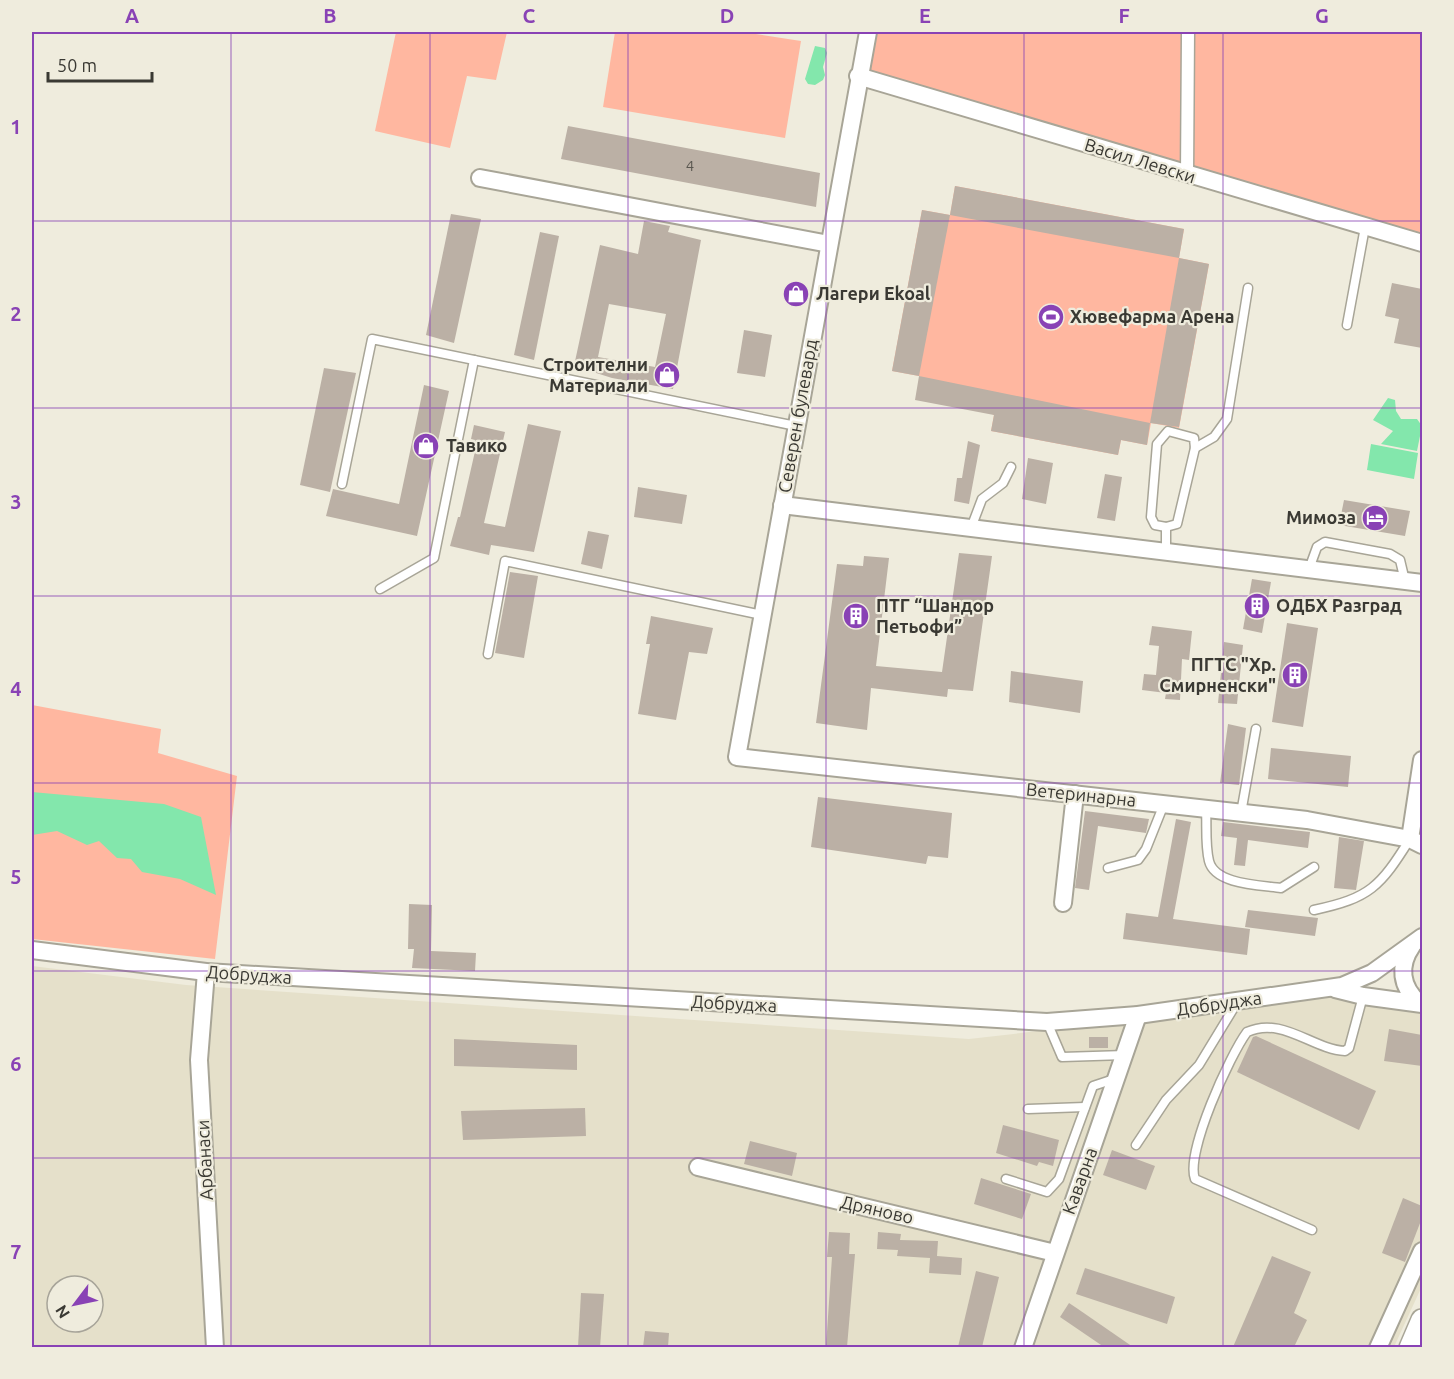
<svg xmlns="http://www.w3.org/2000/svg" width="1454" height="1379" font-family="Ubuntu,sans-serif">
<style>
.built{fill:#e5e0ca;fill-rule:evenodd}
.green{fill:#ffb7a0}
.water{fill:#83e7ac}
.building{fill:#bbb0a5;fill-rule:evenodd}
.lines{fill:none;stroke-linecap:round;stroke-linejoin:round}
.service-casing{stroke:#a8a597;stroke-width:11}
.pedestrian-casing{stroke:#a8a597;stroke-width:15}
.minor-casing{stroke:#a8a597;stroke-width:20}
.tertiary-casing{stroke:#a8a597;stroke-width:24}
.service{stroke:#fff;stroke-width:8}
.pedestrian{stroke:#fff;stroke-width:12}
.minor{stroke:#fff;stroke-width:16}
.tertiary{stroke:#fff;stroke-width:21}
.grid{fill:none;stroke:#8942b5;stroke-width:1.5;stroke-opacity:0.55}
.labels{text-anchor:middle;stroke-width:4.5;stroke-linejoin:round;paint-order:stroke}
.number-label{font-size:15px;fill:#5a5750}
.street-label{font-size:18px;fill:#3a3933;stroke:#efecdd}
.poi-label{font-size:18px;font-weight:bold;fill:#3a3933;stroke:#efecdd;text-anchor:start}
.neatline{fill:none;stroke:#8942b5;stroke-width:2}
.grid-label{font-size:20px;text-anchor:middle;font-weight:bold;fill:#8942b5}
</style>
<rect width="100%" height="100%" fill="#efecdd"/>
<path class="built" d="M 32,966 L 186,985 L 969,1039 L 1422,987 L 1422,1286 L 1394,1347 L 32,1348 ZM 57,1286 L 93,1286 L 93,1322 L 57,1322 Z"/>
<g class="green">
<path d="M 396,32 L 507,32 L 496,80 L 467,76 L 450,148 L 375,131 Z"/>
<path d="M 615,32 L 743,32 L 801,41 L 785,138 L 603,107 Z"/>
<path d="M 873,32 L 1422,32 L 1422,239 L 863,79 Z"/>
<path d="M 955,186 L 1184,229 L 1179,258 L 1209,264 L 1179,428 L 1151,423 L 1147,445 L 1121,440 L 1118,455 L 991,431 L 994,415 L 919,376 L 892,371 L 922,210 L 950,215 Z"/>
<path d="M 32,705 L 161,729 L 158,753 L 237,776 L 215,959 L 32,939 Z"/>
</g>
<g class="water">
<path d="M 815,46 L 825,48 L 827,53 L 823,67 L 825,75 L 823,80 L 815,85 L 808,84 L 805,79 Z"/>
<path d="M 1388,398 L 1395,400 L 1396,411 L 1401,419 L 1417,419 L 1422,426 L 1417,451 L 1381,444 L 1393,431 L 1373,420 Z"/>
<path d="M 1371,444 L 1418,453 L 1414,479 L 1367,470 Z"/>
<path d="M 32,792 L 164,804 L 201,817 L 216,895 L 180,879 L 142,872 L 131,859 L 117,858 L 99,841 L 87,845 L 57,831 L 32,835 Z"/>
</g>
<g class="building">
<path d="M 568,126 L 820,173 L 816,207 L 561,159 Z"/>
<path d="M 955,186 L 1184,229 L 1179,258 L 950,215 Z"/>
<path d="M 922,210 L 950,215 L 919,376 L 892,371 Z"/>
<path d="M 451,214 L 481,219 L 454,343 L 426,335 Z"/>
<path d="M 644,221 L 670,226 L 668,232 L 701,240 L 673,389 L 612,378 L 574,366 L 600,245 L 638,254 ZM 609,304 L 666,314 L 655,367 L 598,357 Z"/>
<path d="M 540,232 L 559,236 L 534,360 L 514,355 Z"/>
<path d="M 1179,258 L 1209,264 L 1179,427 L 1150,423 Z"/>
<path d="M 1392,283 L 1422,289 L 1422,348 L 1394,343 L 1399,319 L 1385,316 Z"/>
<path d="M 744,330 L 772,335 L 765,377 L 737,373 Z"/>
<path d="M 324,368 L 356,373 L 330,492 L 300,485 Z"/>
<path d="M 919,376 L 1150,423 L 1147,445 L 1121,440 L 1118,455 L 991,431 L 994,415 L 915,400 Z"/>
<path d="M 424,385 L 449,391 L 417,536 L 326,516 L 333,489 L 399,504 Z"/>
<path d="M 528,424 L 561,431 L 534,552 L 491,545 L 489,555 L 450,546 L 458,517 L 460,517 L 476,447 L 474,447 L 475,440 L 471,439 L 474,425 L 505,432 L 484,523 L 505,527 Z"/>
<path d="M 968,441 L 980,445 L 969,504 L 954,501 L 957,478 L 962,478 Z"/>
<path d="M 1028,458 L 1053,463 L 1046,504 L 1022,499 Z"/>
<path d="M 1105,474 L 1122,477 L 1115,521 L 1097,518 Z"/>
<path d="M 638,487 L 687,495 L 682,524 L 634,517 Z"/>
<path d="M 1344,500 L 1410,511 L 1405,536 L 1339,525 Z"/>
<path d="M 588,531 L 609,535 L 602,569 L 581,564 Z"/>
<path d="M 959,553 L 992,556 L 973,691 L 948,689 L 947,697 L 871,688 L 867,730 L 816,723 L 837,564 L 863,566 L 864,556 L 889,558 L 876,666 L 942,672 Z"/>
<path d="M 510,572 L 538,576 L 524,658 L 495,653 Z"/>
<path d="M 1252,579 L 1271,582 L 1262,633 L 1243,629 Z"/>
<path d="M 651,616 L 713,628 L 707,654 L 689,652 L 676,720 L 638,714 L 650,644 L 646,644 Z"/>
<path d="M 1287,623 L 1318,628 L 1303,727 L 1272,722 Z"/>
<path d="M 1152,626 L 1192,631 L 1189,660 L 1182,659 L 1180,700 L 1165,699 L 1166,693 L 1142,690 L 1144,674 L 1156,675 L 1159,646 L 1149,645 Z"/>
<path d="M 1224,642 L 1243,645 L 1237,704 L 1218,703 Z"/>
<path d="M 1011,671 L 1083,681 L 1080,713 L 1009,702 Z"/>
<path d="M 1228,724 L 1246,728 L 1239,785 L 1220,783 Z"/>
<path d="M 1271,748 L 1351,756 L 1348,787 L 1268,779 Z"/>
<path d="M 818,797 L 952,813 L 948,858 L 928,856 L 926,864 L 811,847 Z"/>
<path d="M 1085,811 L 1149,819 L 1146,833 L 1098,826 L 1089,890 L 1075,888 Z"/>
<path d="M 1176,819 L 1191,822 L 1173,919 L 1250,929 L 1247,955 L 1123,939 L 1126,913 L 1158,917 Z"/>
<path d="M 1223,822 L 1310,832 L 1308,848 L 1248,840 L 1245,866 L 1234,865 L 1237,838 L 1221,836 Z"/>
<path d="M 1339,837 L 1364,841 L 1356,890 L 1334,888 Z"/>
<path d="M 409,904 L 432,905 L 431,951 L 476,953 L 475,971 L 412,968 L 414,949 L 408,949 Z"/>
<path d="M 1248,910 L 1318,918 L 1315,936 L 1245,927 Z"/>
<path d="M 1389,1029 L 1422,1035 L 1422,1066 L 1384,1061 Z"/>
<path d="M 1256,1036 L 1376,1091 L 1359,1130 L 1237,1072 L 1253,1037 Z"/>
<rect x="1089" y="1037" width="19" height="11"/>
<path d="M 454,1039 L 577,1045 L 577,1070 L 454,1066 Z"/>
<path d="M 585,1108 L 586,1136 L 463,1140 L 461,1111 Z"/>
<path d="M 1003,1125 L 1059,1140 L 1053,1166 L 1039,1162 L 1037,1166 L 996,1153 Z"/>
<path d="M 750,1141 L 797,1153 L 792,1176 L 744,1164 Z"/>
<path d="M 1112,1150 L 1155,1166 L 1146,1190 L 1103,1175 Z"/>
<path d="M 981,1178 L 1031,1194 L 1022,1219 L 974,1204 Z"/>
<path d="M 1403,1198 L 1422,1206 L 1422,1218 L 1405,1262 L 1382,1253 Z"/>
<path d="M 829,1232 L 850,1233 L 849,1254 L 855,1254 L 847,1347 L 826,1347 L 832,1257 L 827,1257 Z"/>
<path d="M 878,1232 L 901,1234 L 900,1240 L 938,1241 L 937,1256 L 962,1258 L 961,1275 L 929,1273 L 930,1258 L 897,1256 L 898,1250 L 877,1249 Z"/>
<path d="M 1272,1256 L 1311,1272 L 1294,1313 L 1307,1320 L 1294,1347 L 1233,1347 Z"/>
<path d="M 1085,1268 L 1175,1297 L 1167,1324 L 1076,1294 Z"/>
<path d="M 976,1271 L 999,1277 L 982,1347 L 958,1347 Z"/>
<path d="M 581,1293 L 604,1294 L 600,1347 L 578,1347 Z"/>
<path d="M 1069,1303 L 1078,1309 L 1133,1347 L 1104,1347 L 1060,1317 Z"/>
<path d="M 645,1331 L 669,1333 L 668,1347 L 643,1347 Z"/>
</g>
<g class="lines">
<defs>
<g id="service">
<path d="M 1347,325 L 1365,227"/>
<path d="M 1168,431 L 1194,438 L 1195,448 L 1177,524 L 1166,527 L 1155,525 L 1151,517 L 1157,444 Z"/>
<path d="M 1195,448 L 1214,437 L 1227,419 L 1248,288"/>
<path d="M 342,484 L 372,339 L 796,426"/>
<path d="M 971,528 L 982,499 L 1003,483 L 1011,467"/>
<path d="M 1166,552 L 1166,527"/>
<path d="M 1309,569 L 1317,547 L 1325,542 L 1390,554 L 1400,560 L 1405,581"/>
<path d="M 380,589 L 434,558 L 474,360"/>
<path d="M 488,654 L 505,561 L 762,615"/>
<path d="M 1206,809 C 1207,825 1205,845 1209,861 C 1215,885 1261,885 1281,888 L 1314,867"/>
<path d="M 1241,813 L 1256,729"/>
<path d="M 1108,868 L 1138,860 L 1146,849 L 1164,804"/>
<path d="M 1314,910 C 1370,898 1380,887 1410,839"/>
<path d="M 1047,1022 L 1062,1057 L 1125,1055"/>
<path d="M 1028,1109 L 1085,1107"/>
<path d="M 1136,1145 L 1166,1100 L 1199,1065 L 1238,1001"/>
<path d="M 1006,1179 L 1047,1192 L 1059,1179 L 1093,1086 L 1117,1078"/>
<path d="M 1312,1230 L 1195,1179 C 1185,1153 1230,1055 1247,1032 C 1282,1016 1312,1049 1345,1051 L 1349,1048 L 1363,996"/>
</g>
<path id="pedestrian" d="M 1187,175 L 1188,32"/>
<g id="minor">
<path d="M 868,32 L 737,757 L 1307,820 L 1410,839 L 1422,845"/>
<path d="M 858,76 L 1422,243"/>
<path d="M 480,178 L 829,244"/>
<path d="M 782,505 L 1422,583"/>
<path d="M 1410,839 L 1422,760"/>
<path d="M 1063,903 L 1075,794"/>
<path d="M 1412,946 C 1398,966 1401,987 1419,1003"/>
<path d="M 32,950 L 206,972 L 1047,1022 L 1138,1015 L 1342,986 L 1372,973 L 1422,937"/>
<path d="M 206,972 L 199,1060 L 215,1348"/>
<path d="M 1335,989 L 1363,996 L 1422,1004"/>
<path d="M 698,1167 L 1055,1253"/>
<path d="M 1023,1348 L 1138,1015"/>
<path d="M 1378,1348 L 1422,1251"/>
</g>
<path id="tertiary" d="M 1410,1348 L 1422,1320"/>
</defs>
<use href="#service" class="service-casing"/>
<use href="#pedestrian" class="pedestrian-casing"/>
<use href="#minor" class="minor-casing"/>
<use href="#tertiary" class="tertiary-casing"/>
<use href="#service" class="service"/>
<use href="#pedestrian" class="pedestrian"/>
<use href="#minor" class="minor"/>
<use href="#tertiary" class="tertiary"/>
</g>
<path class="grid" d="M 231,32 L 231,1348M 430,32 L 430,1348M 628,32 L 628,1348M 826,32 L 826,1348M 1024,32 L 1024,1348M 1223,32 L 1223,1348M 32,221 L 1422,221M 32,408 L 1422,408M 32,596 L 1422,596M 32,783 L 1422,783M 32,971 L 1422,971M 32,1158 L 1422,1158"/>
<defs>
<symbol id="shop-disc" viewBox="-11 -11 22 22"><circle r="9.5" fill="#8942b5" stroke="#efecdd"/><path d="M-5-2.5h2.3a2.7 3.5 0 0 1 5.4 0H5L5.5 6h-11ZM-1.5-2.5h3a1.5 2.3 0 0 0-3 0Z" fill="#fff"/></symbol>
<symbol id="stadium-disc" viewBox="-11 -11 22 22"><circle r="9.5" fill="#8942b5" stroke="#efecdd"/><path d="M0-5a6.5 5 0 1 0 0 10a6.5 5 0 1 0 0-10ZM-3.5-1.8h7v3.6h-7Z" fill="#fff"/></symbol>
<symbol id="hotel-disc" viewBox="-11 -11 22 22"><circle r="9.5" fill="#8942b5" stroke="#efecdd"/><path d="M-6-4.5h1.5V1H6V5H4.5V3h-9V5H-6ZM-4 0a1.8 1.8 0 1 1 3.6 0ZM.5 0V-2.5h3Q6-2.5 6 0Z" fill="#fff"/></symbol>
<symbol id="building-disc" viewBox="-11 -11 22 22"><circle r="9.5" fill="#8942b5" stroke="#efecdd"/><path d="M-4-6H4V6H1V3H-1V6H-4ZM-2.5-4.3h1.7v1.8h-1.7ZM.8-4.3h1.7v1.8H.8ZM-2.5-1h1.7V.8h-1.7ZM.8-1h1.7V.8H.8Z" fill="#fff"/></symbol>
</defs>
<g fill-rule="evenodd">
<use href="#shop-disc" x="781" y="279" width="30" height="30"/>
<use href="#stadium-disc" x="1036" y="302" width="30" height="30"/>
<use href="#shop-disc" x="652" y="360" width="30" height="30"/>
<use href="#shop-disc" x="411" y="431" width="30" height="30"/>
<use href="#hotel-disc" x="1360" y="503" width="30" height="30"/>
<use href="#building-disc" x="1242" y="591" width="30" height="30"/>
<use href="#building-disc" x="841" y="601" width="30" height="30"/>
<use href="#building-disc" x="1280" y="660" width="30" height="30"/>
</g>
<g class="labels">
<g class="number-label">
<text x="690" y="171">4</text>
</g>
<g class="street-label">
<text transform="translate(1140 161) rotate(17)" y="6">Васил Левски</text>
<text transform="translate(798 416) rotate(-80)" y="6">Северен булевард</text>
<text transform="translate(1081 795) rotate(6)" y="6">Ветеринарна</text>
<text transform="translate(249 975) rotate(4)" y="6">Добруджа</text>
<text transform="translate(734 1004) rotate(3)" y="6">Добруджа</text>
<text transform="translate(1219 1004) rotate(-8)" y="6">Добруджа</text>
<text transform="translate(205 1160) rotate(-93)" y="6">Арбанаси</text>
<text transform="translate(1080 1181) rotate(-70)" y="6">Каварна</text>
<text transform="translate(877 1210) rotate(13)" y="6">Дряново</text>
</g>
<g class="poi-label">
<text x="816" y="300">Лагери Ekoal</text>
<text x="1070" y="323">Хювефарма Арена</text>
<text x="648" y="371" text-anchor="end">Строителни<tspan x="648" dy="21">Материали</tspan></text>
<text x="446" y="452">Тавико</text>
<text x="1356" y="524" text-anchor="end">Мимоза</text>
<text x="876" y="612">ПТГ “Шандор<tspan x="876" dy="21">Петьофи”</tspan></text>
<text x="1276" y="612">ОДБХ Разград</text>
<text x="1276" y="671" text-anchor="end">ПГТС "Хр.<tspan x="1276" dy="21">Смирненски"</tspan></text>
</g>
</g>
<rect width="1454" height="1379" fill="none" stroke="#efecdd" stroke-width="66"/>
<g transform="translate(75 1304) rotate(238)"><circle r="28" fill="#efecdd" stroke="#a7a499" stroke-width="1.5"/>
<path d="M0-4.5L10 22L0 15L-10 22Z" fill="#8942b5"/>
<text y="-9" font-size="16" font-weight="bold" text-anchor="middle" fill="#3a3933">N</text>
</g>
<path d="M48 72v9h104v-9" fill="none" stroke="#3a3933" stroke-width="3"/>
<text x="57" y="72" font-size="18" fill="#3a3933" stroke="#efecdd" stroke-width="4.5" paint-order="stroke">50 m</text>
<rect x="33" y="33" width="1388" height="1313" class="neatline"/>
<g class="grid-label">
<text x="132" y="23">A</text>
<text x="330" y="23">B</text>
<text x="529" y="23">C</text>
<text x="727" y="23">D</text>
<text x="925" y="23">E</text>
<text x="1124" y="23">F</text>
<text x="1322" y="23">G</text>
<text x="16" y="134">1</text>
<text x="16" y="321">2</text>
<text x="16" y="509">3</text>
<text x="16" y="696">4</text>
<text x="16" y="884">5</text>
<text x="16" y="1071">6</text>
<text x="16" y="1259">7</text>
</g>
</svg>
